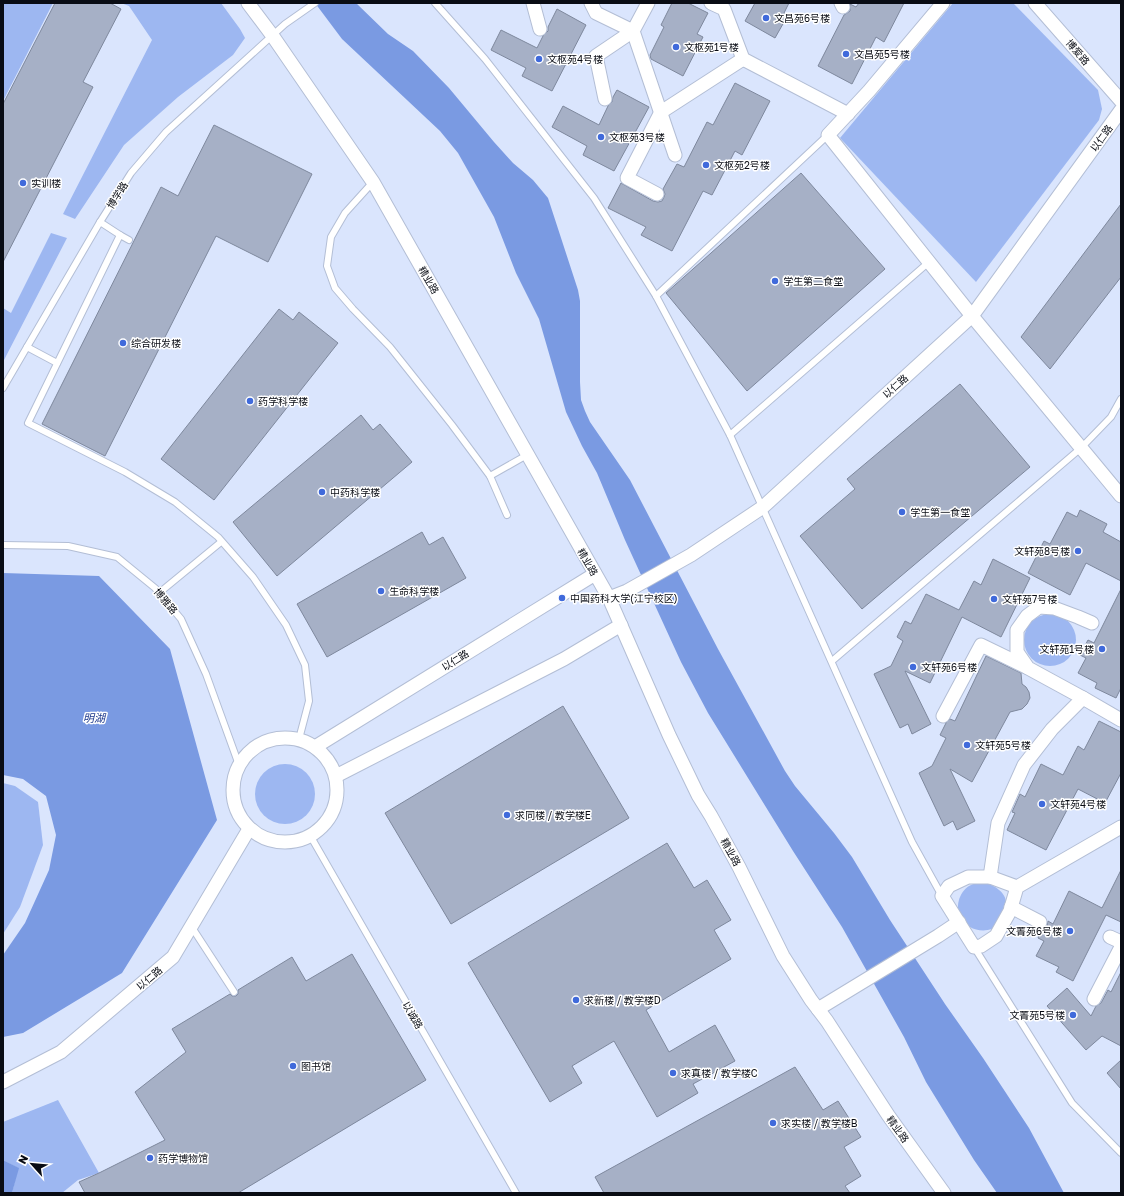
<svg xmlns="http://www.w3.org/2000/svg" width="1124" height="1196" font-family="'Golos Text','Noto Sans SC',sans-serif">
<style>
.green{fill:#9db7f1}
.water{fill:#7a9ae2}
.building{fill:#a6b0c6;stroke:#7e889d}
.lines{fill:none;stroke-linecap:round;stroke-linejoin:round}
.service-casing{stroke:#b3bed5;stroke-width:8}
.minor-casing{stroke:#b3bed5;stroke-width:15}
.service{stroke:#fff;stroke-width:6}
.minor{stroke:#fff;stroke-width:13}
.poi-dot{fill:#406adb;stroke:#fff;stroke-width:1.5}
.labels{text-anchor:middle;stroke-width:3;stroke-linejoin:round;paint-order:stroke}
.poi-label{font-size:10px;fill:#090c14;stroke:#fff;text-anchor:start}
.street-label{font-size:10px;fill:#090c14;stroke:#fff}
.water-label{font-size:11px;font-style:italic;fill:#1c388c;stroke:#fff}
</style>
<rect width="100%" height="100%" fill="#dae5fd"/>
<g class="green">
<path d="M 3,3 L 53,3 L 3,101 Z"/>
<path d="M 121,3 L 221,3 L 240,29 L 245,38 L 233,55 L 178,97 L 124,145 L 75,219 L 63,214 L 152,40 L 129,6 Z"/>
<path d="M 953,3 L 1013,3 L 1098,90 L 1102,109 L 1099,120 L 976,282 L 840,138 Z"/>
<path d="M 51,233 L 67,238 L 3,362 L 3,308 L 11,313 Z"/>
<circle cx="1050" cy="640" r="26"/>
<circle cx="285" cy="794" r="30"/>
<path d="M 3,783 L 15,786 L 38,802 L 43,845 L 20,907 L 3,934 Z"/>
<path d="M 984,882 C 993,885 1007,892 1006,904 C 1006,907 1003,912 1002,915 C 1000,918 1000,922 998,924 C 993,932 978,932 970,927 C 967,925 964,921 962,918 C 954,909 959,892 969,886 C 974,883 979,883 984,882 Z"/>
<path d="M 58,1100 L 99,1173 L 78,1180 L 62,1193 L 12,1193 L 18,1168 L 3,1160 L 3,1122 Z"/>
</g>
<g class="water">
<path d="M 315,3 L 356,3 L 388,34 L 413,51 L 449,88 L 494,142 L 513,163 L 533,180 L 548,198 L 578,290 L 580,301 L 580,382 L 581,400 L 585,411 L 590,422 L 630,480 L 718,649 L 785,771 L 795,786 L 834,833 L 852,857 L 890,920 L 945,1004 L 983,1058 L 1029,1128 L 1064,1193 L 997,1193 L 974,1160 L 926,1082 L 904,1037 L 842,927 L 793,851 L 708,713 L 681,662 L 625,540 L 597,473 L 582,446 L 566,412 L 539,319 L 516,273 L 494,217 L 458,153 L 440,131 L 342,39 Z"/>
<path d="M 3,573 L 99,576 L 170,649 L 217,820 L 122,973 L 23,1033 L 3,1037 L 3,955 L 25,923 L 49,870 L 56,835 L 46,796 L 23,779 L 3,775 Z"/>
<path d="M 3,1160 L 19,1168 L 12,1193 L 3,1193 Z"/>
</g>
<g class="building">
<path d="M 55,3 L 110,3 L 121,9 L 83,82 L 93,87 L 3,262 L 3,104 Z"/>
<path d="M 672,3 L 688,3 L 708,13 L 697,34 L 703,37 L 683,76 L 651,59 L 650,55 L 664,27 L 661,25 Z"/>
<path d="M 755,3 L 789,3 L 784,13 L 788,15 L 775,38 L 745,21 Z"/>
<path d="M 859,3 L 904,3 L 884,42 L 876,37 L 852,84 L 818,66 L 844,15 L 850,11 L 850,4 L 856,7 Z"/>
<path d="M 557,9 L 586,25 L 552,91 L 522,76 L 526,68 L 491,50 L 501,30 L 537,48 L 543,36 L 548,31 L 548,27 Z"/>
<path d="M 735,83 L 770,101 L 742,155 L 735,151 L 712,195 L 703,191 L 672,251 L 641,235 L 646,227 L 608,208 L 621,183 L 653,201 L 658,202 L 662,201 L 664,197 L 665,194 L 663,189 L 677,164 L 684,167 L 707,122 L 713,125 Z"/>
<path d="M 617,90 L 649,107 L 614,171 L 583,155 L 587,146 L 552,127 L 563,106 L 599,125 L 608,106 L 612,102 L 613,97 Z"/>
<path d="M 214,125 L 312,174 L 268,262 L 216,236 L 105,456 L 42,424 L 161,187 L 178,196 Z"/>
<path d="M 801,173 L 885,269 L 747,391 L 666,293 Z"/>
<path d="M 1121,204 L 1121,277 L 1050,369 L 1021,337 Z"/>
<path d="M 279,309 L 293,320 L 299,312 L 338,343 L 214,500 L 161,459 Z"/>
<path d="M 960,384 L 1030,467 L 862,609 L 800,536 L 855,489 L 847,479 Z"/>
<path d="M 361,415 L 373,430 L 380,424 L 412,462 L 277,576 L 233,522 Z"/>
<path d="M 1080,510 L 1107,524 L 1103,532 L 1121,542 L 1121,581 L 1086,563 L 1070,595 L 1028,573 L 1044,541 L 1050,544 L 1067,512 L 1077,517 Z"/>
<path d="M 422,532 L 429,545 L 443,537 L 466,578 L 327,657 L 297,604 Z"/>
<path d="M 993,559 L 1030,578 L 1001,637 L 962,617 L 930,683 L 905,671 L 931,724 L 912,734 L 908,724 L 900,728 L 874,674 L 891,666 L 903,641 L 897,637 L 905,621 L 911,624 L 926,594 L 959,610 L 974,581 L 981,585 Z"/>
<path d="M 1121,589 L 1121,688 L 1116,698 L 1095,688 L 1097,683 L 1078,673 L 1086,658 L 1080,655 L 1088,640 L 1094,643 Z"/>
<path d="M 986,656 L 1021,673 L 1022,684 L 1026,687 L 1029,692 L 1030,698 L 1027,704 L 1022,709 L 1010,712 L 972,782 L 950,769 L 975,821 L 957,830 L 953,821 L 944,826 L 919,773 L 932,766 L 946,738 L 940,735 L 946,723 L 950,719 L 955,721 Z"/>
<path d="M 563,706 L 629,818 L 451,924 L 385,813 Z"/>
<path d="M 1099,721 L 1121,732 L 1121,773 L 1105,803 L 1078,789 L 1046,850 L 1007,830 L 1015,813 L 1012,812 L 1020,794 L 1025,797 L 1041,764 L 1063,775 L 1078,746 L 1084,750 Z"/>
<path d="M 667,843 L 694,888 L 707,880 L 731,920 L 714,930 L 731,959 L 646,1010 L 669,1052 L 715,1025 L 735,1061 L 693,1084 L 698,1093 L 657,1117 L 614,1041 L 572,1066 L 582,1083 L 550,1102 L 468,963 Z"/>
<path d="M 1121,870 L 1121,922 L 1106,915 L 1073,981 L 1056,972 L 1059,967 L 1036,956 L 1044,941 L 1038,938 L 1042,929 L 1047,926 L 1048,921 L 1053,924 L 1069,891 L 1102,908 Z"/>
<path d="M 352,954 L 426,1080 L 238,1193 L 85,1193 L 79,1182 L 99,1173 L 165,1140 L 135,1092 L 186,1052 L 172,1029 L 230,994 L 232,996 L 236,996 L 238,994 L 238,990 L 292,957 L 306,981 Z"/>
<path d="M 1121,972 L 1121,1046 L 1102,1036 L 1086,1050 L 1047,1006 L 1067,988 L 1091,1016 L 1096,1006 L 1101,1003 L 1108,990 L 1111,992 Z"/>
<path d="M 1121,1060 L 1121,1089 L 1107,1073 Z"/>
<path d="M 795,1067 L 823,1110 L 838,1101 L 861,1137 L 844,1147 L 861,1176 L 845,1186 L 850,1193 L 604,1193 L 595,1177 Z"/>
</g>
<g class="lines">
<defs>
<g id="service">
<path d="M 435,3 L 485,59 L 594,198 L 656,296 L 730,435 L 912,842 L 942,896"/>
<path d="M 373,182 L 345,213 L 331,237 L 327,266 L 335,288 L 353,309 L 390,347 L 452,425 L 490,476 L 507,515"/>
<path d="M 100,222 L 120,235"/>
<path d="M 129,240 L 120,235 L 28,423 L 125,472 L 175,502 L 218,537 L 253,577 L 286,625 L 305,665 L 309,701 L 299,739"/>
<path d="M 656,296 L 828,135"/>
<path d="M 27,347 L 57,363"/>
<path d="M 3,388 L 100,222 L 131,173 L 166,132 L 285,24 L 315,3"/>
<path d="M 730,435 L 929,262"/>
<path d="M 490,476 L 527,455"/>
<path d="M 3,545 L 68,546 L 117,557 L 155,588 L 181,619 L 206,674 L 239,765"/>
<path d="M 159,593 L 221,542"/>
<path d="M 832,661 L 1081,448 L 1111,417 L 1121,399"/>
<path d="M 311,837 L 516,1193"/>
<path d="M 191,926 L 234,992"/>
<path d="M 974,947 L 1072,1103 L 1121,1153"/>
</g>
<g id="minor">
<path d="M 248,3 L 272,35 L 373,182 L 609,598 L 669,735 L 698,795 L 711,816 L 739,867 L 783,956 L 811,1000 L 827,1021 L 888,1115 L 944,1193"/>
<path d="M 533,3 L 540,29"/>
<path d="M 591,3 L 596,13 L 633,31 L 675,155"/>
<path d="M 711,3 L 724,9 L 743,59 L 848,114"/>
<path d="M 841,3 L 843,7"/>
<path d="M 943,3 L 869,91 L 828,135 L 972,316 L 1121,496"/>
<path d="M 1035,3 L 1121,101"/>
<path d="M 605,99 L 596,56 L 633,31 L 648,3"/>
<path d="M 657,194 L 627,178 L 661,112 L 743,59"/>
<path d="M 609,598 L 627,591 L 691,555 L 763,507 L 972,316 L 1121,110"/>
<path d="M 1083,698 L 1028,668 L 1017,652 L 1017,630 L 1027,616 L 1039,607 L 1054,608 L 1078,617 L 1092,623"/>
<path d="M 943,716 L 981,645 L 1026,667"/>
<circle cx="285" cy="790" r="52"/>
<path d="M 315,747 L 595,574"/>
<path d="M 336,776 L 564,659 L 621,625"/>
<path d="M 990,877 L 998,823 L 1024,765 L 1052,729 L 1083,698 L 1121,720"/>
<path d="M 1017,887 L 990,877 L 968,877 L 949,886 L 942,896 L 974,947 L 981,946 L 996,936 L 1010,911 L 1017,887 L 1121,827"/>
<path d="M 1011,907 L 1040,922"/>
<path d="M 1110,937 L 1121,942"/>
<path d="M 1094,999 L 1121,947"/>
<path d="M 818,1009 L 938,936 L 959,922"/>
<path d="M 3,1082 L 61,1052 L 173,957 L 249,829"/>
</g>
</defs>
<use href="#service" class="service-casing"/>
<use href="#minor" class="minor-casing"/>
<use href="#service" class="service"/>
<use href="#minor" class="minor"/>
</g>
<g class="poi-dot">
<circle cx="766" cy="18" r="4"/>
<circle cx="676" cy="47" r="4"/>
<circle cx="846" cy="54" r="4"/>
<circle cx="539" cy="59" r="4"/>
<circle cx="601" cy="137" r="4"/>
<circle cx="706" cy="165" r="4"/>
<circle cx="23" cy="183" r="4"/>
<circle cx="775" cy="281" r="4"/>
<circle cx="123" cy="343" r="4"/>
<circle cx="250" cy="401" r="4"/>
<circle cx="322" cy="492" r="4"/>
<circle cx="902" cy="512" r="4"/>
<circle cx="1078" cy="551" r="4"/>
<circle cx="381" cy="591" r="4"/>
<circle cx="562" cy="598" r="4"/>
<circle cx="994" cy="599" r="4"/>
<circle cx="1102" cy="649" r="4"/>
<circle cx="913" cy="667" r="4"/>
<circle cx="967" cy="745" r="4"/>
<circle cx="1042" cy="804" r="4"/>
<circle cx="507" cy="815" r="4"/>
<circle cx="1070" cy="931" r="4"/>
<circle cx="576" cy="1000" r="4"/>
<circle cx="1073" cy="1015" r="4"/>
<circle cx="293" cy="1066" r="4"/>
<circle cx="673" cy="1073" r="4"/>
<circle cx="773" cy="1123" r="4"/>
<circle cx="150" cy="1158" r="4"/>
</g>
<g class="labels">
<g class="poi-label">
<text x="774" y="22">文昌苑6号楼</text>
<text x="684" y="51">文枢苑1号楼</text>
<text x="854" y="58">文昌苑5号楼</text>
<text x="547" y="63">文枢苑4号楼</text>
<text x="609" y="141">文枢苑3号楼</text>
<text x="714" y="169">文枢苑2号楼</text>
<text x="31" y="187">实训楼</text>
<text x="783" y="285">学生第二食堂</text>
<text x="131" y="347">综合研发楼</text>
<text x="258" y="405">药学科学楼</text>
<text x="330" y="496">中药科学楼</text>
<text x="910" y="516">学生第一食堂</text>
<text x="1070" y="555" text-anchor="end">文轩苑8号楼</text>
<text x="389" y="595">生命科学楼</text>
<text x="570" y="602">中国药科大学(江宁校区)</text>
<text x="1002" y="603">文轩苑7号楼</text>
<text x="1094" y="653" text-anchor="end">文轩苑1号楼</text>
<text x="921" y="671">文轩苑6号楼</text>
<text x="975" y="749">文轩苑5号楼</text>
<text x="1050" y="808">文轩苑4号楼</text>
<text x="515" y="819">求同楼 / 教学楼E</text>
<text x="1062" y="935" text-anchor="end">文菁苑6号楼</text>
<text x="584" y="1004">求新楼 / 教学楼D</text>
<text x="1065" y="1019" text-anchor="end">文菁苑5号楼</text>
<text x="301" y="1070">图书馆</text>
<text x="681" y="1077">求真楼 / 教学楼C</text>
<text x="781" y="1127">求实楼 / 教学楼B</text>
<text x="158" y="1162">药学博物馆</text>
</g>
<g class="street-label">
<text transform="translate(1078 52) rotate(49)" y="4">博爱路</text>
<text transform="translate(1101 138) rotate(-54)" y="4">以仁路</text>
<text transform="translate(117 195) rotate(-58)" y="4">博学路</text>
<text transform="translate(429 280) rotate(60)" y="4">精业路</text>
<text transform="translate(895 386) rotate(-42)" y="4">以仁路</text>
<text transform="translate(588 562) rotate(60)" y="4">精业路</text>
<text transform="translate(166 601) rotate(50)" y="4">博雅路</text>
<text transform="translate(455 660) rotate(-32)" y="4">以仁路</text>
<text transform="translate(731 852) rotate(61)" y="4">精业路</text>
<text transform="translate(149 978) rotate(-40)" y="4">以仁路</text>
<text transform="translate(413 1015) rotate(60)" y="4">以诚路</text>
<text transform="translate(898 1129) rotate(54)" y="4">精业路</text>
</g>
<g class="water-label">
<text x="94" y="722">明湖</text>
</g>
</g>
<rect width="1124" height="1196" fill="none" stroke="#090c14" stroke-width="8"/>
<g transform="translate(32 1164) rotate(297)" stroke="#ffffff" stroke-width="3" paint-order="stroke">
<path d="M0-3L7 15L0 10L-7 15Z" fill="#090c14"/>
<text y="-6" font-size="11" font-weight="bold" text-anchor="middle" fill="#090c14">N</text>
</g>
</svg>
